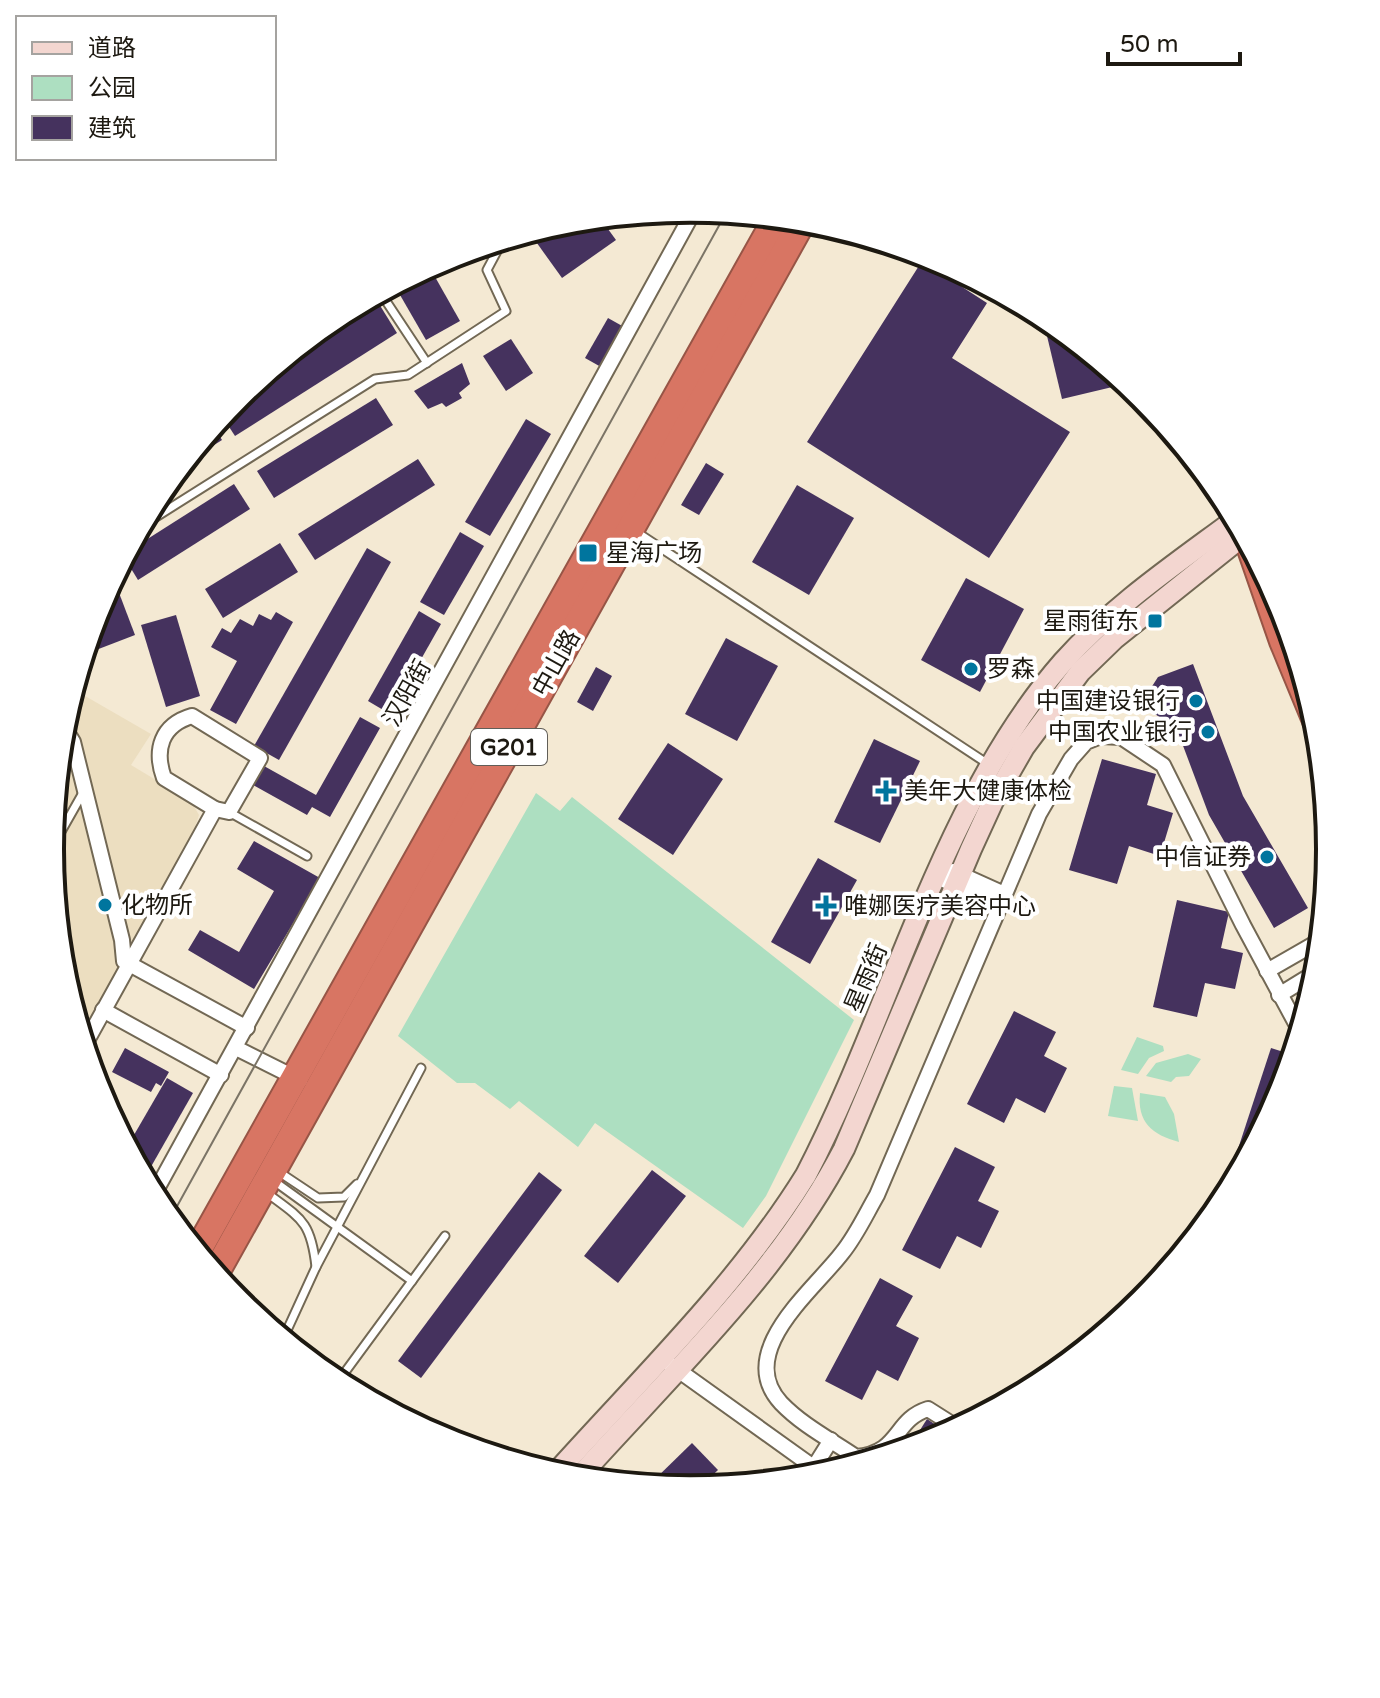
<svg xmlns="http://www.w3.org/2000/svg" width="1380" height="1698" font-family="'Varela Round','Noto Sans SC',sans-serif">
<style>
.built{fill:#ecdec0}
.green{fill:#addfc1}
.building{fill:#45325e}
.lines{fill:none;stroke-linecap:round;stroke-linejoin:round}
.lane-casing{stroke:#726854;stroke-width:11}
.street-casing{stroke:#726854;stroke-width:18}
.secondary-casing{stroke:#726854;stroke-width:24}
.highway-casing{stroke:#975546;stroke-width:30}
.lane{stroke:#fff;stroke-width:7}
.street{stroke:#fff;stroke-width:14}
.secondary{stroke:#f3d6d0;stroke-width:20}
.highway{stroke:#d87563;stroke-width:26}
.tram{stroke:#7b7466;stroke-width:2}
.poi-dot{fill:#00759e;stroke:#fff;stroke-width:3}
.labels{text-anchor:middle;stroke-width:8;stroke-linejoin:round;paint-order:stroke}
.shield{fill:#fff;stroke:#615e58;stroke-width:2}
.shield-label{font-size:22px;font-weight:bold;fill:#1d1911}
.poi-label{font-size:24px;fill:#1d1911;stroke:#fff;text-anchor:start}
.street-label{font-size:24px;fill:#1d1911;stroke:#fff}
.rim{fill:none;stroke:#1d1911;stroke-width:4}
</style>
<rect width="100%" height="100%" fill="#f4e9d3"/>
<path class="built" d="M 73,689 L 151,734 L 131,765 L 191,801 L 199,815 L 194,831 L 82,1039 L 62,973 L 50,849 L 62,724 Z"/>
<g class="green">
<path d="M 536,793 L 560,811 L 572,797 L 854,1020 L 766,1196 L 743,1228 L 595,1123 L 578,1147 L 519,1101 L 510,1109 L 475,1083 L 457,1083 L 398,1036 Z"/>
<path d="M 1137,1037 L 1163,1046 L 1164,1051 L 1149,1058 L 1138,1074 L 1121,1070 Z"/>
<path d="M 1188,1054 L 1201,1059 L 1189,1076 L 1176,1077 L 1171,1082 L 1146,1076 L 1156,1063 Z"/>
<path d="M 1114,1086 L 1132,1088 L 1138,1121 L 1108,1116 Z"/>
<path d="M 1140,1093 L 1165,1097 L 1174,1114 L 1179,1142 C 1152,1135 1137,1122 1140,1093 Z"/>
</g>
<g class="building">
<path d="M 600,218 L 616,240 L 562,278 L 529,232 L 566,221 Z"/>
<path d="M 922,261 L 987,303 L 952,358 L 1070,432 L 989,558 L 807,442 Z"/>
<path d="M 430,268 L 460,321 L 426,340 L 396,288 Z"/>
<path d="M 376,299 L 397,333 L 235,436 L 222,416 L 238,396 L 286,357 Z"/>
<path d="M 1042,315 L 1125,382 L 1125,384 L 1062,399 Z"/>
<path d="M 608,318 L 624,327 L 601,367 L 585,358 Z"/>
<path d="M 511,339 L 533,373 L 506,391 L 483,356 Z"/>
<path d="M 462,363 L 470,384 L 459,393 L 462,398 L 446,407 L 442,403 L 428,409 L 414,391 Z"/>
<path d="M 376,398 L 393,425 L 274,498 L 257,471 Z"/>
<path d="M 526,419 L 551,434 L 490,536 L 465,522 Z"/>
<path d="M 213,426 L 222,440 L 181,466 L 180,466 Z"/>
<path d="M 418,459 L 435,485 L 315,560 L 298,534 Z"/>
<path d="M 706,463 L 724,474 L 699,515 L 681,505 Z"/>
<path d="M 234,484 L 250,509 L 138,580 L 124,557 L 127,552 Z"/>
<path d="M 797,485 L 854,518 L 809,595 L 752,562 Z"/>
<path d="M 460,532 L 484,546 L 444,615 L 420,602 Z"/>
<path d="M 280,543 L 298,572 L 223,618 L 205,589 Z"/>
<path d="M 367,548 L 391,562 L 279,760 L 254,746 Z"/>
<path d="M 113,577 L 135,635 L 83,655 L 99,604 Z"/>
<path d="M 966,578 L 1024,609 L 980,692 L 921,660 Z"/>
<path d="M 419,611 L 441,624 L 390,714 L 368,701 Z"/>
<path d="M 276,612 L 293,622 L 236,724 L 210,710 L 237,661 L 211,647 L 222,628 L 231,633 L 240,619 L 253,626 L 259,614 L 271,620 Z"/>
<path d="M 176,615 L 200,696 L 166,707 L 141,625 Z"/>
<path d="M 726,638 L 778,666 L 737,741 L 685,714 Z"/>
<path d="M 1193,664 L 1243,796 L 1308,908 L 1274,928 L 1209,815 L 1176,727 L 1140,705 L 1158,677 Z"/>
<path d="M 596,667 L 612,676 L 593,711 L 577,702 Z"/>
<path d="M 360,717 L 380,728 L 330,817 L 312,807 L 307,815 L 253,785 L 264,766 L 316,795 Z"/>
<path d="M 874,739 L 920,761 L 880,843 L 834,822 Z"/>
<path d="M 668,743 L 723,779 L 673,855 L 618,819 Z"/>
<path d="M 1102,759 L 1156,774 L 1147,805 L 1173,813 L 1160,856 L 1129,846 L 1117,884 L 1069,870 Z"/>
<path d="M 254,841 L 320,878 L 254,989 L 188,950 L 200,930 L 239,952 L 274,891 L 237,869 Z"/>
<path d="M 818,858 L 857,880 L 810,964 L 771,942 Z"/>
<path d="M 1177,900 L 1229,912 L 1221,948 L 1243,953 L 1235,989 L 1205,983 L 1197,1017 L 1153,1007 Z"/>
<path d="M 1014,1011 L 1056,1032 L 1044,1056 L 1067,1068 L 1045,1113 L 1016,1098 L 1004,1123 L 967,1104 Z"/>
<path d="M 125,1048 L 169,1072 L 161,1086 L 156,1083 L 151,1092 L 112,1072 Z"/>
<path d="M 1271,1048 L 1293,1055 L 1281,1094 L 1247,1158 L 1236,1155 Z"/>
<path d="M 167,1078 L 193,1093 L 144,1179 L 127,1147 Z"/>
<path d="M 955,1147 L 995,1167 L 978,1201 L 999,1211 L 981,1248 L 957,1236 L 940,1269 L 902,1250 Z"/>
<path d="M 652,1170 L 686,1196 L 618,1283 L 584,1256 Z"/>
<path d="M 539,1172 L 562,1190 L 421,1378 L 398,1361 Z"/>
<path d="M 880,1278 L 913,1296 L 896,1326 L 919,1338 L 898,1381 L 877,1370 L 862,1400 L 825,1381 Z"/>
<path d="M 927,1419 L 948,1433 L 908,1449 Z"/>
<path d="M 692,1443 L 718,1470 L 699,1488 L 649,1485 Z"/>
</g>
<g class="lines">
<defs>
<g id="lane">
<path d="M 380,292 L 427,363"/>
<path d="M 140,527 L 375,379 L 408,375 L 506,311 L 487,270 L 503,240"/>
<path d="M 635,531 L 988,764"/>
<path d="M 229,812 L 307,856"/>
<path d="M 50,851 L 84,791"/>
<path d="M 279,1172 L 318,1198 L 344,1197 L 357,1184"/>
<path d="M 274,1181 L 412,1281"/>
<path d="M 267,1193 C 302,1219 311,1222 316,1267"/>
<path d="M 283,1339 L 316,1267 L 421,1068"/>
<path d="M 337,1383 L 445,1236"/>
</g>
<g id="street">
<path d="M 192,716 L 260,758 L 229,812 L 215,809 L 164,778 C 154,750 161,725 192,716 Z"/>
<path d="M 62,724 L 73,742 L 122,940 L 124,961 L 247,1028"/>
<path d="M 953,871 L 1004,894"/>
<path d="M 937,877 L 999,904"/>
<path d="M 1267,971 L 1321,940"/>
<path d="M 1279,995 L 1318,971"/>
<path d="M 103,1010 L 221,1075"/>
<path d="M 84,1046 L 215,809"/>
<path d="M 236,1048 L 300,1080"/>
<path d="M 153,1196 L 695,209"/>
<path d="M 671,1365 L 823,1474"/>
<path d="M 958,1428 L 928,1409 C 893,1420 901,1453 856,1457 C 831,1440 802,1425 781,1403 C 734,1352 813,1291 842,1253 C 856,1236 866,1214 877,1195 L 1039,814 L 1071,759 L 1086,742 L 1101,736 L 1121,737 L 1163,765 L 1243,925 L 1300,1031"/>
<path d="M 814,1467 L 831,1440"/>
</g>
<g id="secondary">
<path d="M 555,1474 C 641,1378 738,1285 806,1175 C 891,1012 942,800 1063,662 C 1113,606 1177,563 1236,519"/>
<path d="M 578,1478 C 671,1374 779,1274 844,1149 L 971,849 L 993,801 L 1024,747 L 1080,672 L 1114,639 L 1244,535"/>
</g>
<g id="highway">
<path d="M 1250,546 L 1283,641 L 1317,723"/>
<path d="M 197,1252 L 777,218"/>
<path d="M 215,1274 L 803,220"/>
</g>
</defs>
<use href="#lane" class="lane-casing"/>
<use href="#street" class="street-casing"/>
<use href="#secondary" class="secondary-casing"/>
<use href="#highway" class="highway-casing"/>
<use href="#lane" class="lane"/>
<use href="#street" class="street"/>
<use href="#secondary" class="secondary"/>
<use href="#highway" class="highway"/>
<path class="tram" d="M 170,1219 L 726,213"/>
</g>
<g class="poi-dot">
<rect x="578" y="543" width="20" height="20" rx="4"/>
<rect x="1147" y="613" width="16" height="16" rx="4"/>
<circle cx="971" cy="669" r="8"/>
<circle cx="1196" cy="701" r="8"/>
<circle cx="1208" cy="732" r="8"/>
<path d="M882 779h8v8h8v8h-8v8h-8v-8h-8v-8h8z"/>
<circle cx="1267" cy="857" r="8"/>
<circle cx="105" cy="905" r="8"/>
<path d="M822 894h8v8h8v8h-8v8h-8v-8h-8v-8h8z"/>
</g>
<g class="labels">
<rect class="shield" x="471" y="729" width="76" height="36" rx="6"/>
<g class="shield-label">
<text x="509" y="755">G201</text>
</g>
<g class="poi-label">
<text x="606" y="561">星海广场</text>
<text x="1139" y="629" text-anchor="end">星雨街东</text>
<text x="987" y="677">罗森</text>
<text x="1180" y="709" text-anchor="end">中国建设银行</text>
<text x="1192" y="740" text-anchor="end">中国农业银行</text>
<text x="904" y="799">美年大健康体检</text>
<text x="1251" y="865" text-anchor="end">中信证券</text>
<text x="121" y="913">化物所</text>
<text x="844" y="914">唯娜医疗美容中心</text>
</g>
<g class="street-label">
<text transform="translate(556 663) rotate(-61)" y="8">中山路</text>
<text transform="translate(407 693) rotate(-61)" y="8">汉阳街</text>
<text transform="translate(866 978) rotate(-67)" y="8">星雨街</text>
</g>
</g>
<path d="M0 0H1380V1698H0ZM64 849a626 626 0 1 1 1252 0a626 626 0 1 1-1252 0Z" fill="#fff" fill-rule="evenodd"/>
<path class="rim" d="M64 849a626 626 0 1 1 1252 0a626 626 0 1 1-1252 0Z"/>
<rect x="16" y="16" width="260" height="144" fill="#ffffff" stroke="#a5a3a0" stroke-width="2"/>
<rect x="32" y="42" width="40" height="12" fill="#f3d6d0" stroke="#a5a3a0" stroke-width="2"/>
<text x="88" y="56" font-size="24" fill="#1d1911">道路</text>
<rect x="32" y="76" width="40" height="24" fill="#addfc1" stroke="#a5a3a0" stroke-width="2"/>
<text x="88" y="96" font-size="24" fill="#1d1911">公园</text>
<rect x="32" y="116" width="40" height="24" fill="#45325e" stroke="#a5a3a0" stroke-width="2"/>
<text x="88" y="136" font-size="24" fill="#1d1911">建筑</text>
<path d="M1108 52v12h132v-12" fill="none" stroke="#1d1911" stroke-width="4"/>
<text x="1120" y="52" font-size="24" fill="#1d1911" stroke="#ffffff" stroke-width="6" paint-order="stroke">50 m</text>
</svg>
